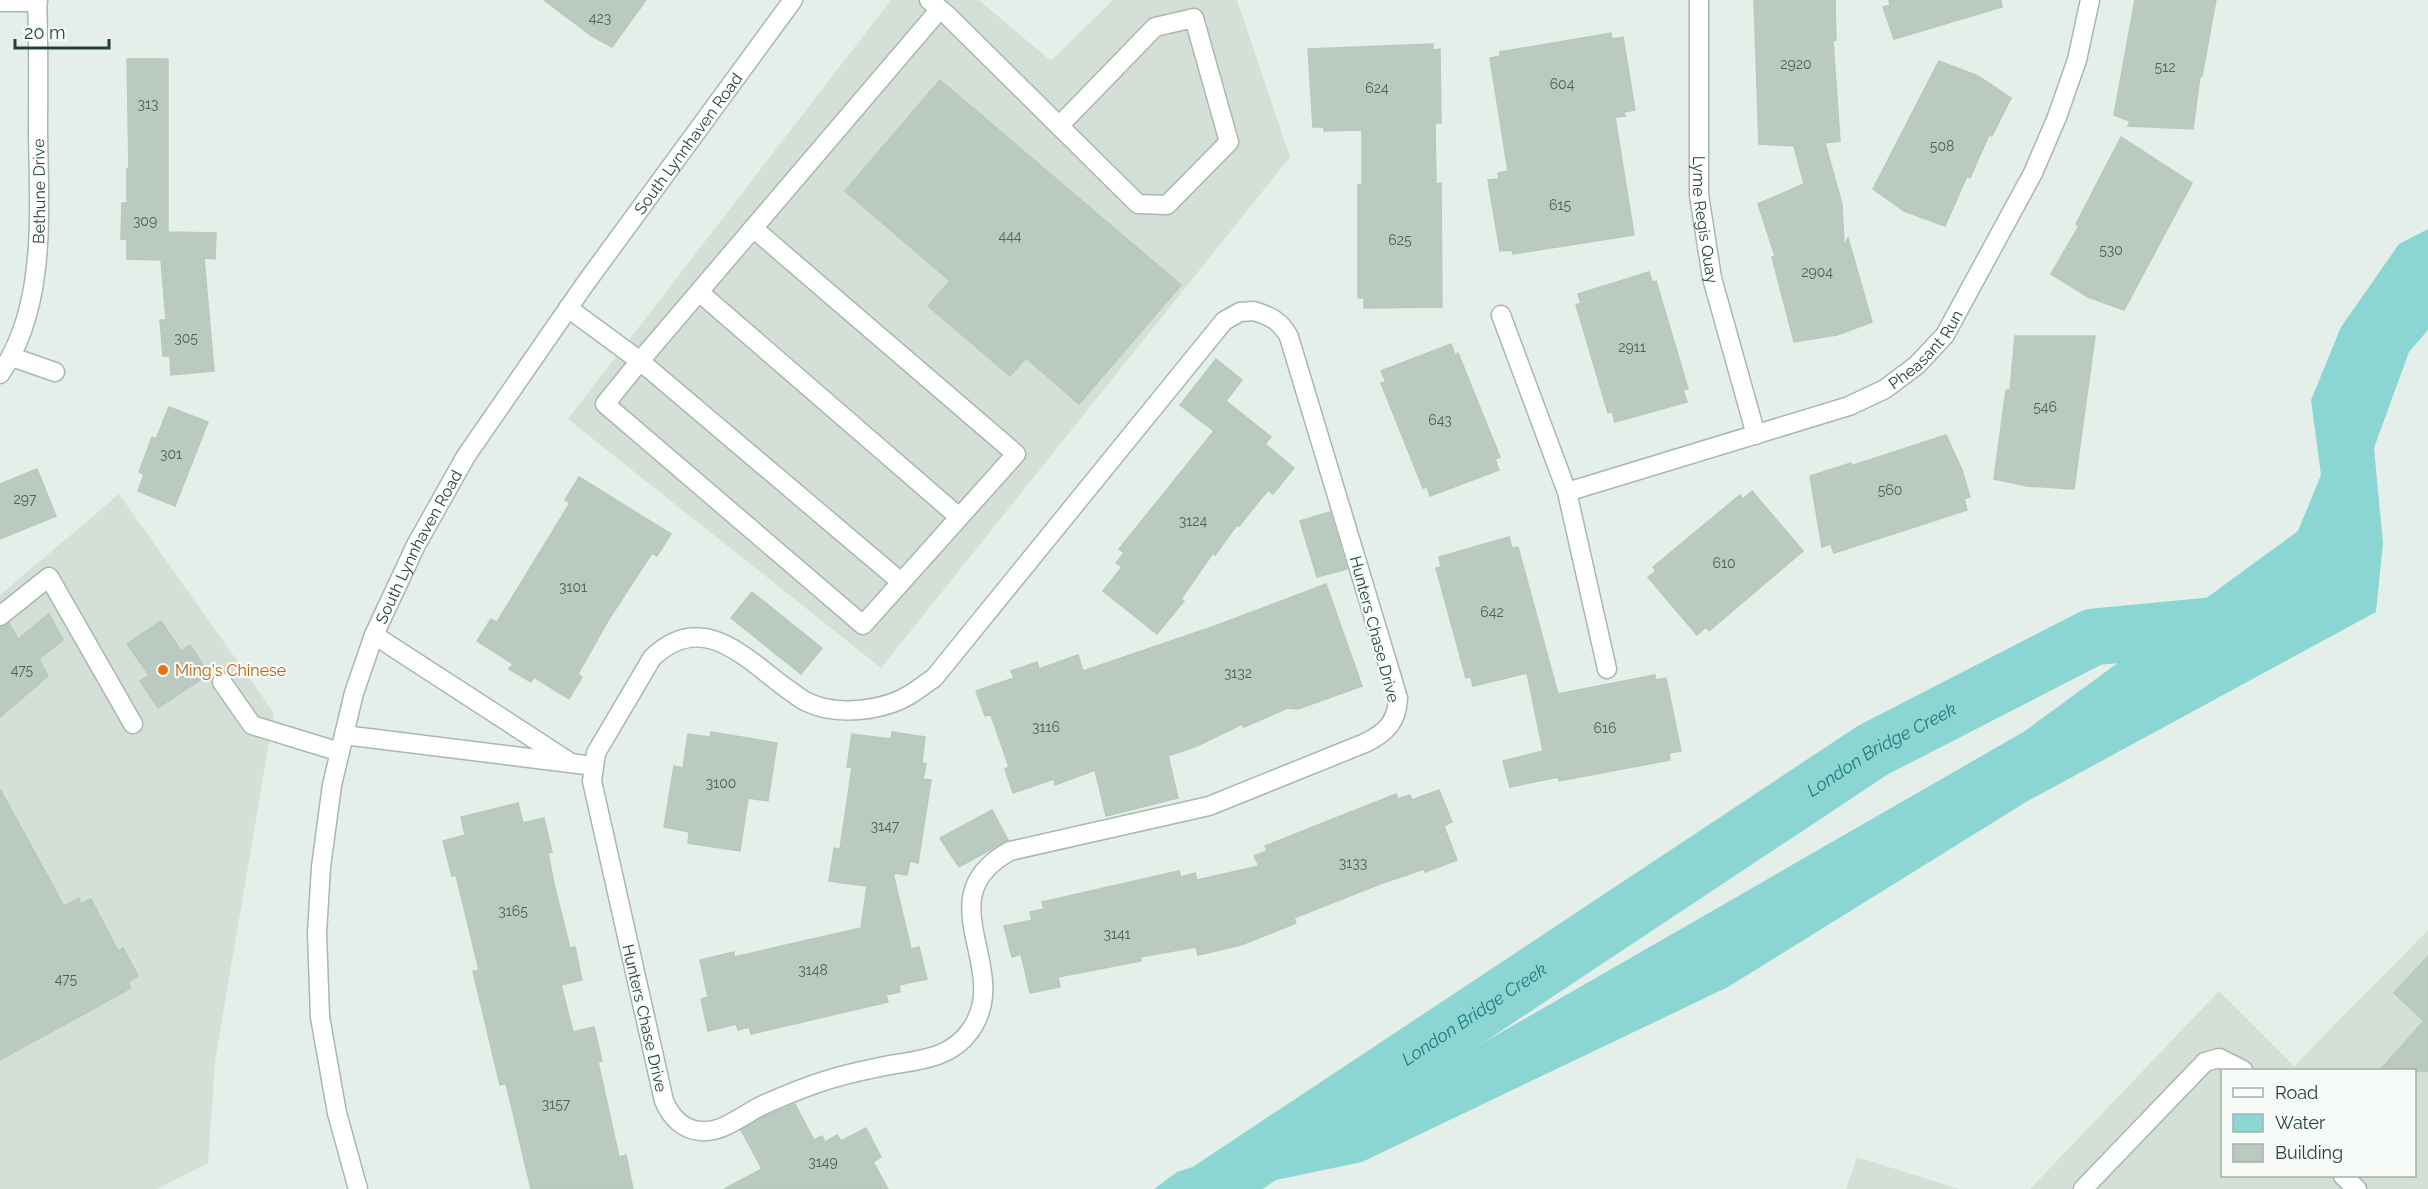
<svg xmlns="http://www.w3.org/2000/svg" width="2428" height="1189" font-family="Raleway,sans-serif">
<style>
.built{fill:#d3dfd7;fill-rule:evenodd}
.water{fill:#8bd6d3}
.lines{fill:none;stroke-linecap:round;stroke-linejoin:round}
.river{stroke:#8bd6d3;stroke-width:57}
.building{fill:#bacac1;stroke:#b7c9be;stroke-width:1.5}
.minor-casing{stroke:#a7b8af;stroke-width:21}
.minor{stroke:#fff;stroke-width:18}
.food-dot{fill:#e8710a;stroke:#f6fbf8;stroke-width:2}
.labels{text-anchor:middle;stroke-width:4.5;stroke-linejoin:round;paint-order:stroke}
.number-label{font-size:14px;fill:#496457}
.street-label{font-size:16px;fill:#234234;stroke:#f6fbf8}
.food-label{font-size:16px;fill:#c56008;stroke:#f6fbf8;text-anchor:start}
.water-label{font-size:18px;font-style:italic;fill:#197c7a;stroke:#f6fbf8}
</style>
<rect width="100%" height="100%" fill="#e5efe9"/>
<g class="built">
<path d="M 891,0 L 979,0 L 1051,61 L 1113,0 L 1237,0 L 1290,157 L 881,668 L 568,419 Z"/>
<path d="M 119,494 L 274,713 L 215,1061 L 208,1163 L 157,1189 L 0,1189 L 0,595 Z"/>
<path d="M 2428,930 L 2428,1189 L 2030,1189 L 2219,991 L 2294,1066 ZM 2222,1070 L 2414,1070 L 2414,1176 L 2222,1176 Z"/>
<path d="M 1857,1157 L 1959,1189 L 1846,1189 Z"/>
</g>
<path class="water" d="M 2428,229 L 2428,330 L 2409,352 L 2374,448 L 2383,543 L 2376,612 L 2026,802 L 1728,987 L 1362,1162 L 1233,1189 L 1154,1189 L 1177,1172 L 1361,1113 L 2025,731 L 2298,531 L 2321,475 L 2311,400 L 2341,327 L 2399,244 Z"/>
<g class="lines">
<path class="river" id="s1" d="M 1211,1189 L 1873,750 L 2093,637 L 2240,623"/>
</g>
<g class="building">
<path d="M 544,0 L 646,0 L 612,47 L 592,36 Z"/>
<path d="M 1754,0 L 1835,0 L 1836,40 L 1833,41 L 1840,141 L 1825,143 L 1842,204 L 1844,246 L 1848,238 L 1872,322 L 1837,335 L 1794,342 L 1772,257 L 1775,256 L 1758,204 L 1804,184 L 1794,146 L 1759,144 Z"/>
<path d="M 1889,0 L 2001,0 L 2002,7 L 1894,39 L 1883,7 L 1890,5 Z"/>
<path d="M 2135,0 L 2216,0 L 2202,76 L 2200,76 L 2193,129 L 2128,126 L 2130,121 L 2114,115 Z"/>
<path d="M 1611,33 L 1612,39 L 1623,37 L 1635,110 L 1624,112 L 1625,116 L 1615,117 L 1634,235 L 1513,254 L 1512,250 L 1500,251 L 1488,180 L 1499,179 L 1498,173 L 1508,171 L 1490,58 L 1500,56 L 1500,52 Z"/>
<path d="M 1433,44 L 1433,50 L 1440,49 L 1441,123 L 1435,123 L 1436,184 L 1441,183 L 1442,307 L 1364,308 L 1364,298 L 1358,298 L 1358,185 L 1362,185 L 1362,130 L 1324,131 L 1324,127 L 1313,127 L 1308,49 Z"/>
<path d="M 127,59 L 168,59 L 168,232 L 216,233 L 215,259 L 204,258 L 214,371 L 171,375 L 170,356 L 163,356 L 160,320 L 166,320 L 161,260 L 127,259 L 127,239 L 121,239 L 122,203 L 127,203 L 127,169 L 129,169 Z"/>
<path d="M 1939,61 L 1978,76 L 2011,98 L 1992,136 L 1989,135 L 1970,178 L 1967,176 L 1945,226 L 1904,211 L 1873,189 Z"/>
<path d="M 940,80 L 1181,285 L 1079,404 L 1026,358 L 1010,376 L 928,306 L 950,281 L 845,191 Z"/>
<path d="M 2121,137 L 2192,183 L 2124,310 L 2088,297 L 2051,274 L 2079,226 L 2076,224 Z"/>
<path d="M 1649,272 L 1652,282 L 1656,281 L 1688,389 L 1683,390 L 1687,402 L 1615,422 L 1612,411 L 1608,413 L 1576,305 L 1581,303 L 1578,294 Z"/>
<path d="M 2015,336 L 2095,336 L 2074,489 L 2027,486 L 1994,479 L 2006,390 L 2010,390 Z"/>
<path d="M 1451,344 L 1455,355 L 1458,353 L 1500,457 L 1495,459 L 1499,470 L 1430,496 L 1427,487 L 1423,488 L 1381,383 L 1386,382 L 1381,371 Z"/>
<path d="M 1216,359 L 1242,380 L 1226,401 L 1271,437 L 1265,444 L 1294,468 L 1273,494 L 1268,490 L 1239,526 L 1237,525 L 1215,555 L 1213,553 L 1181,599 L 1184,601 L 1157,634 L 1103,591 L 1122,567 L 1116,563 L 1124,553 L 1119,549 L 1214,431 L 1180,405 Z"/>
<path d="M 169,407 L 208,422 L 175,506 L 138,491 L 144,474 L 139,472 L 152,437 L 156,439 Z"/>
<path d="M 1946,435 L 1962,470 L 1970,497 L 1964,499 L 1967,510 L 1834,553 L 1831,544 L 1822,547 L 1810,476 L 1851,463 L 1851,466 Z"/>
<path d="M 37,469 L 56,516 L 0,539 L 0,484 Z"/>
<path d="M 579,477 L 671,534 L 657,556 L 652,553 L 609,619 L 578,674 L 582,677 L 569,699 L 534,677 L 531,682 L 509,669 L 513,664 L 477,641 L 491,619 L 497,622 L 513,596 L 570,503 L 565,500 Z"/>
<path d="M 1752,491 L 1803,551 L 1709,631 L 1706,627 L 1697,635 L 1648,577 L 1656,571 L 1653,567 L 1740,495 L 1743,499 Z"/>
<path d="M 1330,512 L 1347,569 L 1317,577 L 1300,521 Z"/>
<path d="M 1509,537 L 1512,548 L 1518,547 L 1558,694 L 1655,675 L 1655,680 L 1666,678 L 1681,751 L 1669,753 L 1670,760 L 1559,781 L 1558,777 L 1510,787 L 1503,761 L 1543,751 L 1527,673 L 1473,686 L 1471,677 L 1466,678 L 1436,568 L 1441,567 L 1439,557 Z"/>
<path d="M 1326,584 L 1362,686 L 1298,709 L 1288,708 L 1244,727 L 1242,724 L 1197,746 L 1168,756 L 1178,798 L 1106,816 L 1095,770 L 1055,785 L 1054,779 L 1013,793 L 1005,769 L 1009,767 L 991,715 L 985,716 L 976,691 L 1014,678 L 1011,671 L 1037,662 L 1039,669 L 1078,655 L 1083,671 L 1215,626 Z"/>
<path d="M 752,592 L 822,648 L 801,674 L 731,618 Z"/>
<path d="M 49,614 L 63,640 L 39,659 L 48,676 L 0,717 L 0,627 L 9,623 L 18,639 Z"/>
<path d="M 161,621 L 181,651 L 190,645 L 209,674 L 158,708 L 140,681 L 149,675 L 127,644 Z"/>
<path d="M 711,732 L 777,743 L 768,801 L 748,798 L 740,851 L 688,843 L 689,832 L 664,827 L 674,766 L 683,768 L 688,734 L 710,737 Z"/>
<path d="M 892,732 L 925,737 L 922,763 L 926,764 L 923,779 L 931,780 L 918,863 L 910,861 L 907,875 L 893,873 L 911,949 L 919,947 L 927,979 L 899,985 L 900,992 L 886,995 L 888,1002 L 751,1034 L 749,1027 L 738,1030 L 736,1024 L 708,1031 L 701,999 L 708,997 L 700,960 L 734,952 L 734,957 L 861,928 L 867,886 L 829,881 L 834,848 L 840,849 L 852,767 L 847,767 L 852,734 L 891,739 Z"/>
<path d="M 0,789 L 64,906 L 79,898 L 81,904 L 91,899 L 118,951 L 123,948 L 138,976 L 128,982 L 131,988 L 0,1060 Z"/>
<path d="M 1439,790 L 1452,822 L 1444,826 L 1457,860 L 1425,872 L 1424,869 L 1380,884 L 1294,918 L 1296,923 L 1241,945 L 1198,955 L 1196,947 L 1140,957 L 1141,961 L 1058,977 L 1060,987 L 1030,993 L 1021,954 L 1012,957 L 1004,926 L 1032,920 L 1030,912 L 1044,909 L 1042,902 L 1179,871 L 1181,877 L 1195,873 L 1197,880 L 1259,866 L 1254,856 L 1267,851 L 1265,846 L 1396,794 L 1398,799 L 1410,795 L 1412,800 Z"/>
<path d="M 518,803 L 523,823 L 544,818 L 552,852 L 548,853 L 554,884 L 570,948 L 575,947 L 582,980 L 561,985 L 573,1032 L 594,1027 L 602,1061 L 598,1062 L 619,1157 L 626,1155 L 633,1189 L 531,1189 L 506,1083 L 500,1085 L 473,971 L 479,970 L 456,875 L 452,876 L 443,841 L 465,835 L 461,817 Z"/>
<path d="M 992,810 L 1008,840 L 959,867 L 940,838 Z"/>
<path d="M 2428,956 L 2428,1071 L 2379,1071 L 2424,1021 L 2394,993 Z"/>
<path d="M 795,1104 L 814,1140 L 822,1136 L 825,1142 L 837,1135 L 841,1141 L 866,1128 L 881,1157 L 873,1162 L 888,1189 L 724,1189 L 762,1169 L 741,1130 L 768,1115 Z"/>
</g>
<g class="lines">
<defs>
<g id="minor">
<path d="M 929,0 L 947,15 L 1138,204 L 1167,205 L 1229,142 L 1194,18 L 1155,27 L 1059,126"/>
<path id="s2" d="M 1699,0 L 1699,195 L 1712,278 L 1756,435"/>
<path d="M 0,2 L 38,2"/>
<path d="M 753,228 L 1016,454 L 863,625 L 605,404 L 640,361 L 901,582"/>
<path d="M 699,292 L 959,517"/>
<path d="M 568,308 L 640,361 L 940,9"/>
<path d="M 1254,311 C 1270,316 1281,321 1289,337 L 1398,698 C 1397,722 1386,733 1365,743 L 1209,806 L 1010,851 C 924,898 1015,969 970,1031 C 949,1061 913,1060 880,1067 C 860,1071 838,1076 818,1083 C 800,1089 781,1097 763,1105 C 744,1114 723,1133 701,1131 C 683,1130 671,1117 664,1101 L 592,781 L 596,753 L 652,658 C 702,610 743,656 786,688 C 794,693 801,700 809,703 C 838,716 884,711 911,694 C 919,689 926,683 934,678 L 1224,321 L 1240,312 Z"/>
<path d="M 1501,315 L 1567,492 L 1607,669"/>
<path d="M 12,357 L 55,372"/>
<path id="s3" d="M 0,374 C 47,307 39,212 38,133 C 38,89 39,44 37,0"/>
<path id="s4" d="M 1567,492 L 1849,406 L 1885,389 L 1917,365 L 1945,335 L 2033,173 L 2057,117 L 2077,60 L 2090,0"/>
<path d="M 0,616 L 49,577 L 133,724"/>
<path d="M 374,635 L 568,761"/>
<path d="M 222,682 L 252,725 L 340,752"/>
<path d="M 344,735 L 594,766"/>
<path d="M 2343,1176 L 2357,1189"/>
<path id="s5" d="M 358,1189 L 337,1113 L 320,1017 L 317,933 L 321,867 L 332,785 L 354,693 L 374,635 L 416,545 L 466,456 L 585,284 L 793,0"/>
<path d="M 2083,1189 L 2205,1062 L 2219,1058 L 2243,1070"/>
</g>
</defs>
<use href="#minor" class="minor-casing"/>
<use href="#minor" class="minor"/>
</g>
<circle class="food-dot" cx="163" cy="670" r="6"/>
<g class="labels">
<g class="number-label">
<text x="600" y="23">423</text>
<text x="1796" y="69">2920</text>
<text x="2165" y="72">512</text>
<text x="1562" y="89">604</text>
<text x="1377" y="93">624</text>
<text x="148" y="109">313</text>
<text x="1942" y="151">508</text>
<text x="1560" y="210">615</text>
<text x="145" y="226">309</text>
<text x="1010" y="241">444</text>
<text x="1400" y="245">625</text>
<text x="2111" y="255">530</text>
<text x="1817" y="277">2904</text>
<text x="186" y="343">305</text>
<text x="1632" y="352">2911</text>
<text x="2045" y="412">546</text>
<text x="1440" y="425">643</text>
<text x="171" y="459">301</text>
<text x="1890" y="495">560</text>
<text x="25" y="504">297</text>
<text x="1193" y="526">3124</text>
<text x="1724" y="568">610</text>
<text x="573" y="592">3101</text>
<text x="1492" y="617">642</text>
<text x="22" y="675">475</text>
<text x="1238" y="678">3132</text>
<text x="1046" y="732">3116</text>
<text x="1605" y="733">616</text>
<text x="721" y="788">3100</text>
<text x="885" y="831">3147</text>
<text x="1353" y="868">3133</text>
<text x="513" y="916">3165</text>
<text x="1117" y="939">3141</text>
<text x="813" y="975">3148</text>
<text x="66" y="984">475</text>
<text x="556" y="1109">3157</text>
<text x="823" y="1167">3149</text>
</g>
<g class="street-label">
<text dy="6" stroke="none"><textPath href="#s5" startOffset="1150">South Lynnhaven Road</textPath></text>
<text dy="6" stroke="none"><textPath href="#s3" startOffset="190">Bethune Drive</textPath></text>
<text dy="6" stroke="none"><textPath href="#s2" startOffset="220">Lyme Regis Quay</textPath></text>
<text dy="6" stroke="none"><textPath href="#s4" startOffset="392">Pheasant Run</textPath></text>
<text dy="6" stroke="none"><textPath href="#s5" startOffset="664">South Lynnhaven Road</textPath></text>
<text transform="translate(1375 629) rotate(75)" y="6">Hunters Chase Drive</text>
<text transform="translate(645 1018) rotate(77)" y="6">Hunters Chase Drive</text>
</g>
<g class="food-label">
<text x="175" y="676">Ming's Chinese</text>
</g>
<g class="water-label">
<text dy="6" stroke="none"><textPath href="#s1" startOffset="802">London Bridge Creek</textPath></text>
<text dy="6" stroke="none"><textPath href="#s1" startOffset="316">London Bridge Creek</textPath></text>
</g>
</g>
<rect x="2221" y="1069" width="195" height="108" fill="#f6fbf8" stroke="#a2b1aa" stroke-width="1.5"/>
<rect x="2233" y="1088" width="30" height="9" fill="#ffffff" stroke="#a2b1aa" stroke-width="1.5"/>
<text x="2275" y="1099" font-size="18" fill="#234234">Road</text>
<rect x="2233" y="1114" width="30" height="18" fill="#8bd6d3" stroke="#a2b1aa" stroke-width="1.5"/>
<text x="2275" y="1129" font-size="18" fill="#234234">Water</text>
<rect x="2233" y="1144" width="30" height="18" fill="#bacac1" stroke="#a2b1aa" stroke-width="1.5"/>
<text x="2275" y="1159" font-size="18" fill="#234234">Building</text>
<path d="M15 39v9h94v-9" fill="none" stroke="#234234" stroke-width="3"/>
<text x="24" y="39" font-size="18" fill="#234234" stroke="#f6fbf8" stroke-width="4.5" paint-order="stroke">20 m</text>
</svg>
